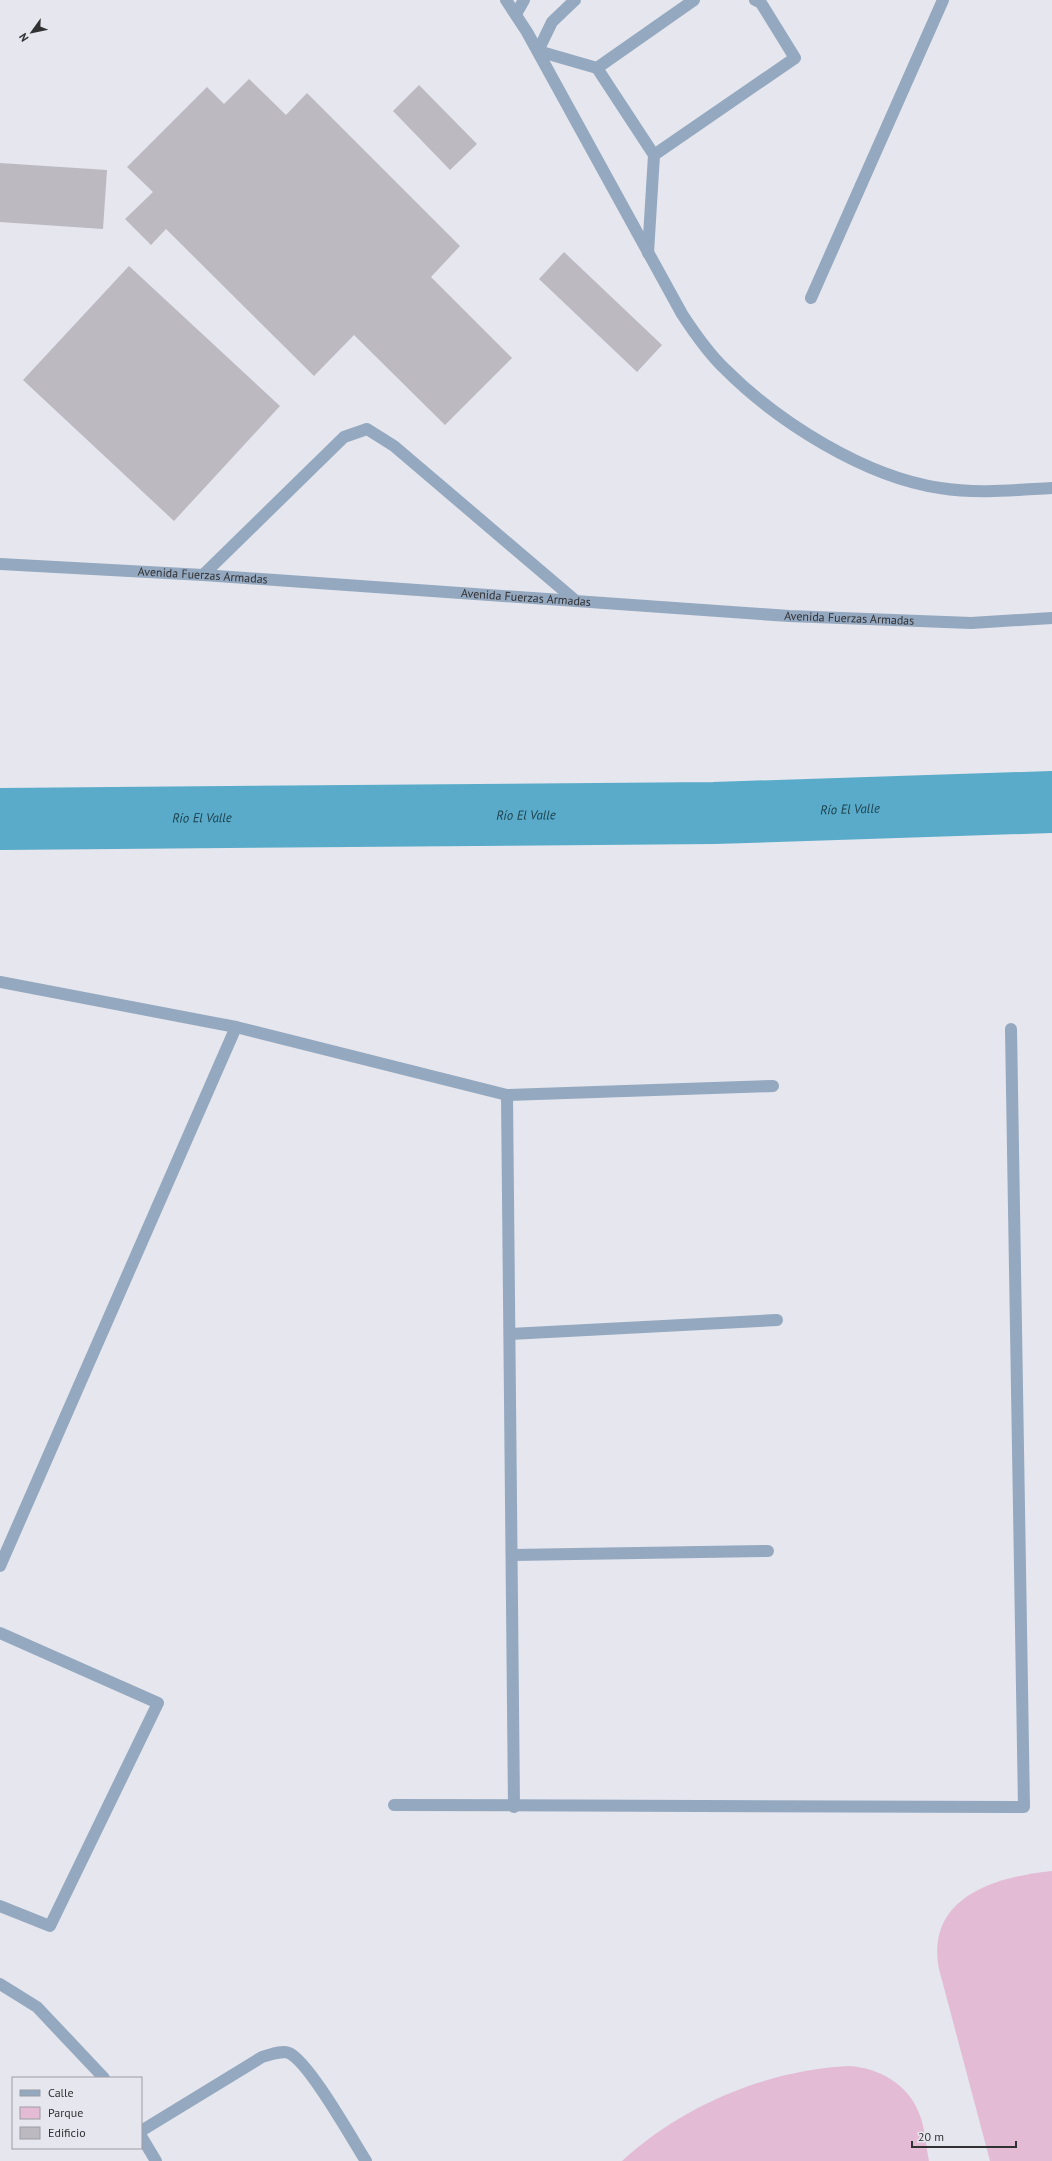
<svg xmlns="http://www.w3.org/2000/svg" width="1052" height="2161" font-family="'PT Sans',sans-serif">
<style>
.green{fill:#e3bbd5}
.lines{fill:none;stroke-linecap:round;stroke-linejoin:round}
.river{stroke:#5aabc9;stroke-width:62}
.building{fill:#bdb9c0}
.lane{stroke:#94a8bf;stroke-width:12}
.street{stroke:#94a8bf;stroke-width:12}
.labels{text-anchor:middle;stroke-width:3;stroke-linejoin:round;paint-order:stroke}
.street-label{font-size:12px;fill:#313134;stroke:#e5e6ee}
.water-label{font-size:13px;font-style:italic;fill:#1a3f4c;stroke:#e5e6ee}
</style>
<rect width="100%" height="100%" fill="#e5e6ee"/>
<g class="green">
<path d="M 1052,1871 L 1052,2161 L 990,2161 L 939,1969 C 925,1898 994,1877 1052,1871 Z"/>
<path d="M 849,2066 C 879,2068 908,2084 919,2113 C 925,2127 926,2146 929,2161 L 622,2161 C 683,2105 767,2070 849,2066 Z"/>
</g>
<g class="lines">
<path class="river" id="s1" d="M 0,819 L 714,813 L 1052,802"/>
</g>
<g class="building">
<path d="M 249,79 L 286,115 L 307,93 L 460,246 L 431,277 L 512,358 L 445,425 L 354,335 L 314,376 L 166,229 L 151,245 L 125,219 L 153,192 L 127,167 L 207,87 L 224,104 Z"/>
<path d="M 419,85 L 477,144 L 450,170 L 393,111 Z"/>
<path d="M 0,163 L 107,170 L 103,229 L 0,222 Z"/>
<path d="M 564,252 L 662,345 L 637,372 L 539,279 Z"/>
<path d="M 129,266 L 280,406 L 174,521 L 23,380 Z"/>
</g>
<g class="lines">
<g class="lane">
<path d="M 575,0 L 552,22 L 538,51 L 597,68 L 654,155 L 648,253"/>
<path d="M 516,14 L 524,0"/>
<path d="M 597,68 L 694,0"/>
<path d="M 654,155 L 795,58 L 761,3 L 755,0"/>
<path d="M 811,298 L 943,0"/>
<path d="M 203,575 L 344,437 L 367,429 L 394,446 L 576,601"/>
</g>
<g class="street">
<path d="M 506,0 L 527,32 L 682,314 C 695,334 708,353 725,369 C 778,422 865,477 940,488 C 977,494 1015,490 1052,488"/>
<path id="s2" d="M 0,564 L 203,575 L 789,616 L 971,623 L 1052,618"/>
<path d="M 0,982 L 236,1027 L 507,1095 L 773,1086"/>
<path d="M 507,1095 L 514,1807"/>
<path d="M 510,1334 L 777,1320"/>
<path d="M 512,1555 L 768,1551"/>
<path d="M 0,1566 L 236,1027"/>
<path d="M 0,1633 L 158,1703 L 50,1926 L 0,1906"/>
<path d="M 394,1805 L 1024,1807 L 1011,1029"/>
<path d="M 0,1984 L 37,2007 L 104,2078"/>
<path d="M 141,2131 L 262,2057 C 270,2055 281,2050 289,2053 C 309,2062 352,2139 366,2161"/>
<path d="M 141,2136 L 156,2161"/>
</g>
</g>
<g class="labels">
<g class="street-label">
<text dy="4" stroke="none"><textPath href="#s2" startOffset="203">Avenida Fuerzas Armadas</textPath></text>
<text dy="4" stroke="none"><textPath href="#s2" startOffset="527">Avenida Fuerzas Armadas</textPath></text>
<text dy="4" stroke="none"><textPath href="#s2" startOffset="851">Avenida Fuerzas Armadas</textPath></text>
</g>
<g class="water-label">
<text dy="5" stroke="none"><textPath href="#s1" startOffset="850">Río El Valle</textPath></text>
<text dy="5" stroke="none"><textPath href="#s1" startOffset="526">Río El Valle</textPath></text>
<text dy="5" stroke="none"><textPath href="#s1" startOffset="202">Río El Valle</textPath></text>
</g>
</g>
<rect x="12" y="2077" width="130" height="72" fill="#e5e6ee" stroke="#9d9ea4"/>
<rect x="20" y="2090" width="20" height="6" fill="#94a8bf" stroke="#9d9ea4"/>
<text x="48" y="2097" font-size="12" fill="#313134">Calle</text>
<rect x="20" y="2107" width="20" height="12" fill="#e3bbd5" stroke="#9d9ea4"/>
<text x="48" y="2117" font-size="12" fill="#313134">Parque</text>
<rect x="20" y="2127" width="20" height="12" fill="#bdb9c0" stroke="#9d9ea4"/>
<text x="48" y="2137" font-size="12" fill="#313134">Edificio</text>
<g transform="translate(32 32) rotate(237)" stroke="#e5e6ee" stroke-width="3" paint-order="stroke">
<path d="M0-3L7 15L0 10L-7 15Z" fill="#313134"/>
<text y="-6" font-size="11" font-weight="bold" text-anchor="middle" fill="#313134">N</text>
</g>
<path d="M912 2141v6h104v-6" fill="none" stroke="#313134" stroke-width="2"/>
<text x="918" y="2141" font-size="12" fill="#313134" stroke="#e5e6ee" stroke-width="3" paint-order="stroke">20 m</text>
</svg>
